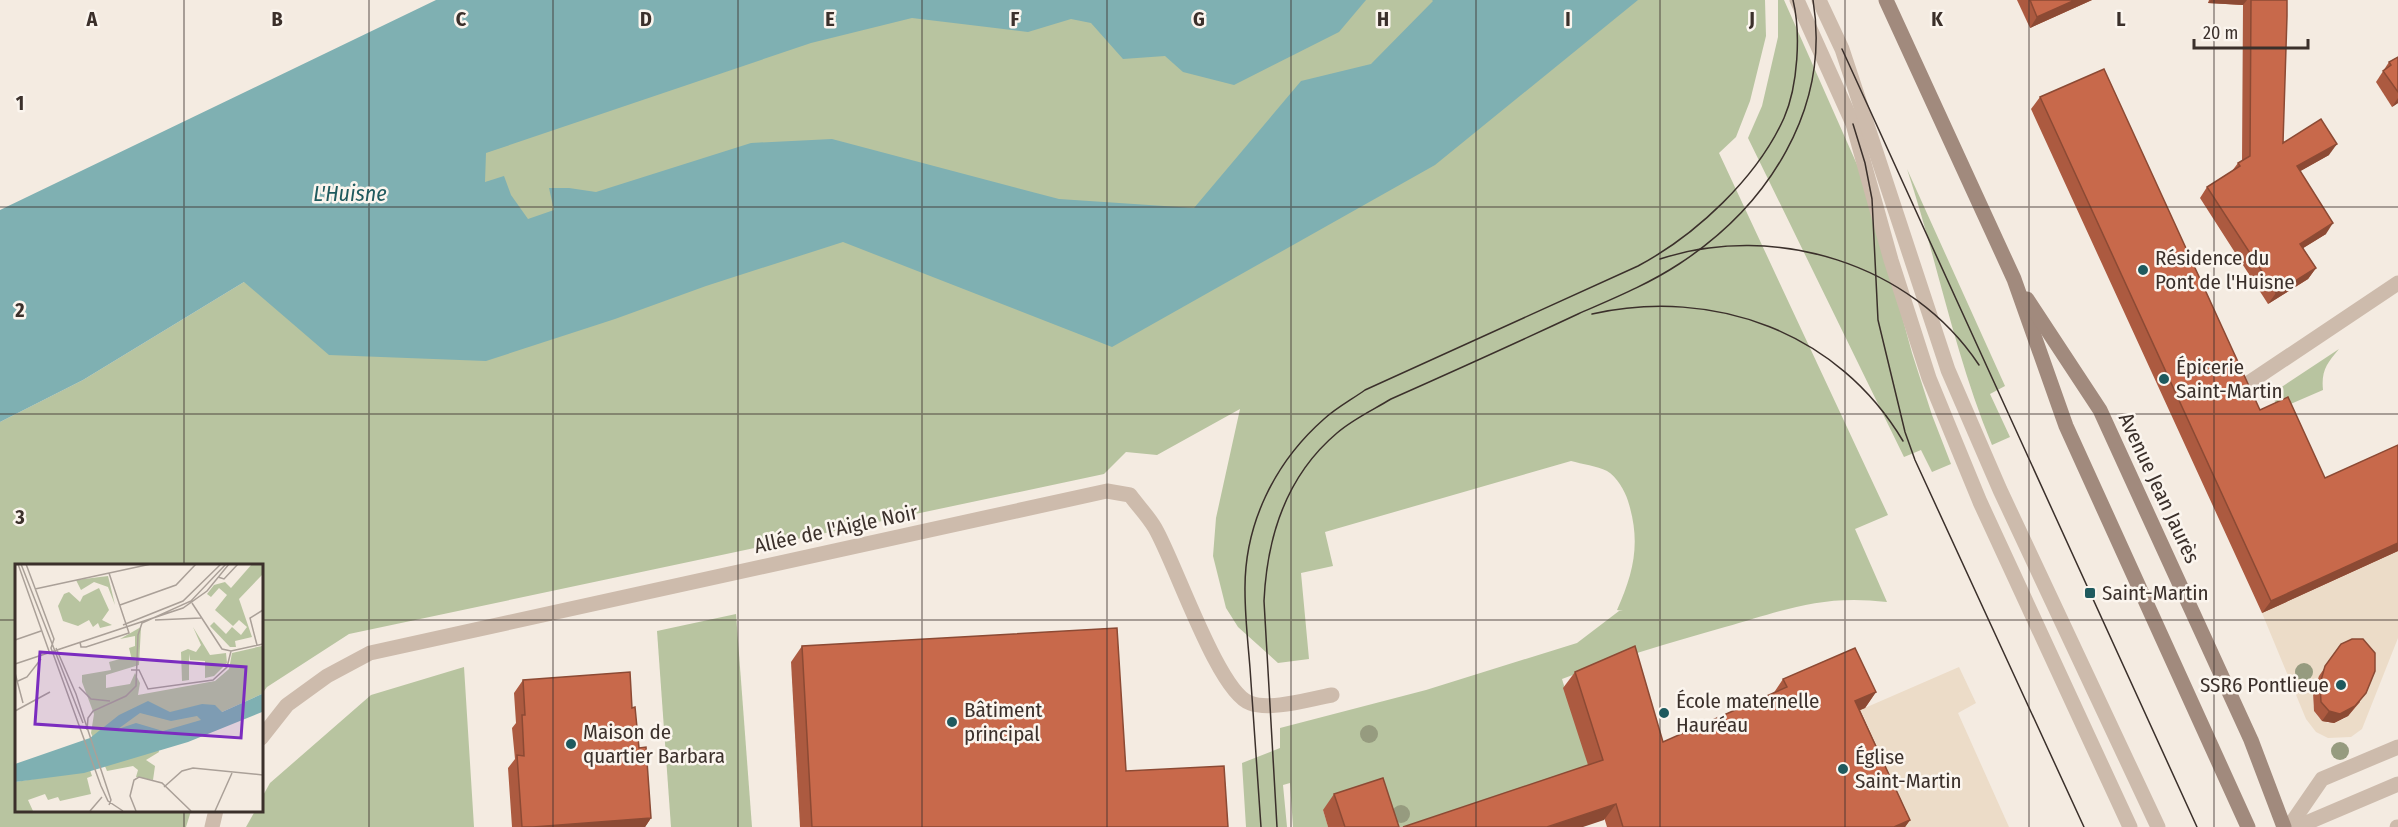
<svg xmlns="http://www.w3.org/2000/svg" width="2398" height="827" font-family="'Fira Sans Condensed',sans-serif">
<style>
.green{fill:#b8c4a0}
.plaza{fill:#ecdcc8;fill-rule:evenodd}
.water{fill:#7fb0b2}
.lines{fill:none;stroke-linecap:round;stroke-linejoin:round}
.service{stroke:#cdbbac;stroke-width:15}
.minor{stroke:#cdbbac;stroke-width:15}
.secondary{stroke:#a18a7d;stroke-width:15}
.tram{stroke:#3b302b;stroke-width:1.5}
.tree{fill:#969b7f}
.wall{fill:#ac5a40}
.shaded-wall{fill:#8c4a34}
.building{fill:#c8694b;stroke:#8c4a34;stroke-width:1.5}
.grid{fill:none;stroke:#3b302b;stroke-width:1.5;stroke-opacity:0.55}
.poi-dot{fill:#1f5a5e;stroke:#fbf5ee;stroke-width:2}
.labels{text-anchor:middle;stroke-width:5;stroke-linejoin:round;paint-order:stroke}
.poi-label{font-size:21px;fill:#3b302b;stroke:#fbf5ee;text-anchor:start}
.street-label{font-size:21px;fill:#3b302b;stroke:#fbf5ee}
.water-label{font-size:22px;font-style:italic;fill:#1f5a5e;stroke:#fbf5ee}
.inset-road{fill:none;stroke:#aaa098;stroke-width:1.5}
.view{fill:#7b2cbf;fill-opacity:0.15;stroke:#7b2cbf;stroke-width:3}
.inset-edge{fill:none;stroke:#3b302b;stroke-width:3}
.grid-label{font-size:20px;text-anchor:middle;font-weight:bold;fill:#3b302b;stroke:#fbf5ee;stroke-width:5;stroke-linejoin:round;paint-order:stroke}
</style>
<rect width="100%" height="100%" fill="#f4ebe1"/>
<g class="green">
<path d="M 689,0 L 1765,0 L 1766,36 L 1750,101 L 1736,137 L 1719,153 L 1888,515 L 1855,529 L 1887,602 C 1822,594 1785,610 1725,627 C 1669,643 1616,658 1562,679 L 1592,776 L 1440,827 L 1383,827 L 1323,810 L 1328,827 L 1293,827 L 1290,783 L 1283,785 L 1287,827 L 1246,827 L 1242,763 L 1280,748 L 1280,728 L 1426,690 L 1577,643 L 1619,611 L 1623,611 L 1617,610 C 1634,572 1641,542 1628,501 C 1625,491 1617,477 1607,471 C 1597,466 1582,464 1571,461 L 1325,532 L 1333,566 L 1301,573 L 1309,659 L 1278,663 L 1238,627 L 1226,608 L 1213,556 L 1216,518 L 1240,409 L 1157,455 L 1126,452 L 1104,474 L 349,634 L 267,687 L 261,695 L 261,566 L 16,566 L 16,810 L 191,811 L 186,827 L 0,827 L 0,422 L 83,380 L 244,282 Z"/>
<path d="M 1778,0 L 1784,0 L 1859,169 L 1874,213 L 1912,353 L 1932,415 L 1951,464 L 1932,472 L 1921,450 L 1904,457 L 1748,138 L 1762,106 L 1778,37 Z"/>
<path d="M 1907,169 L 2005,386 L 1990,394 L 2010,437 L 1992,445 C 1955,356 1937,260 1907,169 Z"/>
<path d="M 2339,349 C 2327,363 2321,371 2323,390 L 2279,409 L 2271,394 Z"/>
<path d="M 736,614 L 752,827 L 671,827 L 657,631 Z"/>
<path d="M 464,667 L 474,827 L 246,827 L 255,811 L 261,810 L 261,799 L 270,783 L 371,695 Z"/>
</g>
<g class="plaza">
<path d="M 2398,551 L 2398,638 L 2362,729 L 2351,737 L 2328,738 L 2316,732 L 2306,719 L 2262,613 ZM 2335,653 L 2362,697 L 2344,719 L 2328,723 L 2318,717 L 2314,711 L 2313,698 L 2319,676 Z"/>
<path d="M 1959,667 L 1976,703 L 1958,713 L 2009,827 L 1895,827 L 1844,717 Z"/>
</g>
<path class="water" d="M 436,0 L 1366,0 L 1339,32 L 1234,85 L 1183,72 L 1165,56 L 1123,59 L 1091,23 L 1071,19 L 1028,32 L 912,18 L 811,43 L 486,153 L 485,182 L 504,176 L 511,195 L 528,219 L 554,210 L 549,188 L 569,188 L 596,192 L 751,143 L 832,139 L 1059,199 L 1194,208 L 1301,81 L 1371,64 L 1433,1 L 1432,0 L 1638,0 L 1435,165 L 1112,347 L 843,242 L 706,286 L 615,319 L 486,361 L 329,355 L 244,282 L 83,380 L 0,422 L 0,210 Z"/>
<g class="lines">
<g class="service">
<path d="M 1797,0 L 1853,124 L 1891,260 L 1929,378 L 1980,502 L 2130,827"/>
<path d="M 1819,0 L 1842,49 L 1948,370 L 2000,490 L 2158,827"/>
<path d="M 261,738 L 287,705 L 327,676 L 370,653 L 1107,491 L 1130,495 C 1138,506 1148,516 1155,528 C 1175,562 1218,692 1250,703 C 1271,711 1309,699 1332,695"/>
<path d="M 212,827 L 216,810"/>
<path d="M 2289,827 L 2322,779 L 2398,747"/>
</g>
<g class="minor">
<path d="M 2250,382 L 2398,283"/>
<path d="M 2297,827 L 2398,784"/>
<path d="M 2397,827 L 2398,827"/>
</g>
<g class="secondary">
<path d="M 1886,0 L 2014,279 L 2066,426 L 2248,827"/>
<path d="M 2027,299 L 2100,410 L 2251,740 L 2284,827"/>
</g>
<g class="tram">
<path d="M 1842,49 L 2197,827"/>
<path d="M 1853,124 L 1865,163 L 1872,199 L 1878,320 L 1905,432 L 1915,460 L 2084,827"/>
<path d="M 1660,259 C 1775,222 1911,263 1979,365"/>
<path d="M 1592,314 C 1714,287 1838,332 1903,441"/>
<path d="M 1261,827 C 1257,774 1254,721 1250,668 C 1248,643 1245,617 1245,591 C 1244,525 1274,463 1324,419 C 1336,408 1351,400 1365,390 L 1638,266 C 1696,235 1757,178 1784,118 C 1798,86 1801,33 1793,0"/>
<path d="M 1277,827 L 1264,601 C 1267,536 1286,476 1337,433 C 1353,419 1373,410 1391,399 C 1454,371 1516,343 1578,314 C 1612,299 1647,285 1679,264 C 1768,206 1831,109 1813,0"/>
</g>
</g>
<g class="tree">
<circle cx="2304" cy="672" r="9"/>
<circle cx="1369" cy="734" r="9"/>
<circle cx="2340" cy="751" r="9"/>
<circle cx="1401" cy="814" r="9"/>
</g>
<g class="wall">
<path d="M 2017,0 L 2092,0 L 2030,28 Z"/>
<path d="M 2209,0 L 2287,0 L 2283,143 L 2329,155 L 2300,171 L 2326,234 L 2303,248 L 2316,268 L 2308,279 L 2268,304 L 2200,198 L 2207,187 L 2232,171 L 2238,163 L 2242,161 L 2243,5 L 2208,3 Z"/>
<path d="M 2398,57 L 2398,103 L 2392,107 L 2376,82 L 2389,62 Z"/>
<path d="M 2040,97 L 2260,410 L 2325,478 L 2398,445 L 2398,551 L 2262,613 L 2031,109 Z"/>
<path d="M 2341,644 L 2360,702 L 2348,716 L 2334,723 L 2322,721 L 2314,711 L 2313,693 L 2319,676 Z"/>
<path d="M 802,646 L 1126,771 L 1228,827 L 800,827 L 791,662 Z"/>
<path d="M 1575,672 L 1663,742 L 1773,694 L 1783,679 L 1876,692 L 1865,708 L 1860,710 L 1910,820 L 1905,827 L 1607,827 L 1588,765 L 1563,688 Z"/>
<path d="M 523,680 L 632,708 L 651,818 L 645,827 L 512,827 L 508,768 L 515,759 L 512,728 L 516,723 L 514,693 Z"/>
<path d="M 1334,794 L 1399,827 L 1328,827 L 1323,810 Z"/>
</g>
<g class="shaded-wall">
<path d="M 2075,0 L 2092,0 L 2030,28 L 2037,17 Z"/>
<path d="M 2211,0 L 2247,0 L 2243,5 L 2208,3 Z"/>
<path d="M 2398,98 L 2398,103 L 2392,107 Z"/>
<path d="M 2337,144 L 2329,155 L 2290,177 L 2297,166 Z"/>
<path d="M 2333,223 L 2326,234 L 2292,255 L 2300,244 Z"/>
<path d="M 2316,268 L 2308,279 L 2268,304 L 2276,293 Z"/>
<path d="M 2398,543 L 2398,551 L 2262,613 L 2271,601 Z"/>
<path d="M 1876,692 L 1865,708 L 1844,717 L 1855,701 Z"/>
<path d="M 2366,693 L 2348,716 L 2334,723 L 2322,721 L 2329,711 Z"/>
<path d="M 1616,804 L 1604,820 L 1583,827 L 1547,827 Z"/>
<path d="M 651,818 L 645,827 L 533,827 Z"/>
<path d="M 1910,820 L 1905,827 L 1894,827 Z"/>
</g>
<g class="building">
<path d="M 2030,0 L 2075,0 L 2037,17 Z"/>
<path d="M 2251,0 L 2287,0 L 2287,16 L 2283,143 L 2321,119 L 2337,144 L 2297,166 L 2333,223 L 2300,244 L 2316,268 L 2276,293 L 2207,187 L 2240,166 L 2238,163 L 2250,156 Z"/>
<path d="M 2398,57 L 2398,92 L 2383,71 L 2391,65 L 2389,62 Z"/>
<path d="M 2104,69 L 2260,410 L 2288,397 L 2325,478 L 2398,445 L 2398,543 L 2271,601 L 2040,97 Z"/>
<path d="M 1117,628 L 1126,771 L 1224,766 L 1228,827 L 812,827 L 802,646 Z"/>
<path d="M 2352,639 L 2363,639 L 2375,653 L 2375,671 L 2366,693 L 2355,706 L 2340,714 L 2329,711 L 2321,702 L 2320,684 L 2325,666 L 2341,644 Z"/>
<path d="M 1635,646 L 1663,742 L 1787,687 L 1783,679 L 1855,648 L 1876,692 L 1855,701 L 1910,820 L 1894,827 L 1623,827 L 1616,804 L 1547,827 L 1403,827 L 1603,760 L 1575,672 Z"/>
<path d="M 630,672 L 632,708 L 635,707 L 639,748 L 646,747 L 651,818 L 533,827 L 522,827 L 517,755 L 524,756 L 522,715 L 525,715 L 523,680 Z"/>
<path d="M 1383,778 L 1399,827 L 1345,827 L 1334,794 Z"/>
</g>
<path class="grid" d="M 184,0 L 184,566M 369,0 L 369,827M 553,0 L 553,827M 738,0 L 738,827M 922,0 L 922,827M 1107,0 L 1107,827M 1291,0 L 1291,827M 1476,0 L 1476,827M 1660,0 L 1660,827M 1845,0 L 1845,827M 2029,0 L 2029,827M 2214,0 L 2214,827M 0,207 L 2398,207M 0,414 L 2398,414M 0,620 L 16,620M 261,620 L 2398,620M 184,810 L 184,827"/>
<g class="poi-dot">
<circle cx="2143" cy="270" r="6"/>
<circle cx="2164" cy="379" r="6"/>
<rect x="2084" y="587" width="12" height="12" rx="3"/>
<circle cx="2341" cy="685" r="6"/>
<circle cx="1664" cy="713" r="6"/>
<circle cx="952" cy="722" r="6"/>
<circle cx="571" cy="744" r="6"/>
<circle cx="1843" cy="769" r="6"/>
</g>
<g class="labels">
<g class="poi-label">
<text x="2155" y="265">Résidence du<tspan x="2155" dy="24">Pont de l'Huisne</tspan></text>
<text x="2176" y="374">Épicerie<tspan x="2176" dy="24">Saint-Martin</tspan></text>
<text x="2102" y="600">Saint-Martin</text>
<text x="2329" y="692" text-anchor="end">SSR6 Pontlieue</text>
<text x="1676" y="708">École maternelle<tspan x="1676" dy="24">Hauréau</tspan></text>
<text x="964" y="717">Bâtiment<tspan x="964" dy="24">principal</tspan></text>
<text x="583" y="739">Maison de<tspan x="583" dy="24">quartier Barbara</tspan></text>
<text x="1855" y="764">Église<tspan x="1855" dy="24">Saint-Martin</tspan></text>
</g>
<g class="street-label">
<text transform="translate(2159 488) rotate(65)" y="7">Avenue Jean Jaurès</text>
<text transform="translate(836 529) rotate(-12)" y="7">Allée de l'Aigle Noir</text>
</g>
<g class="water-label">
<text x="350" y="201">L'Huisne</text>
</g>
</g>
<g transform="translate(15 564)">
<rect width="248" height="248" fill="#f4ebe1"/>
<path d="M 237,0 L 247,0 L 247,11 L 224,35 L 237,73 L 220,77 L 221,83 L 215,83 L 195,62 L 199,58 L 211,70 L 217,63 L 226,71 L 232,63 L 224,56 L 218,62 L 200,46 L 212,31 L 204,24 L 196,33 L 192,30 L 199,21 L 210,18 L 216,24 ZM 93,12 L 100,41 L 93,23 L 79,18 L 66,26 L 61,16 ZM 84,24 L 94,46 L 87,56 L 97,61 L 85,64 L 83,59 L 78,63 L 74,56 L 63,62 L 48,57 L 43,42 L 49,30 L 54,28 L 65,38 L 68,32 ZM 126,63 L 124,101 L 91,111 L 91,124 L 115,120 L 120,109 L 125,119 L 123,131 L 200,117 L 214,105 L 217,89 L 247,82 L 247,130 L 207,148 L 183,165 L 141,174 L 144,188 L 131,196 L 140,202 L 138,216 L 121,213 L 123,206 L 118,202 L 92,207 L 76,169 L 79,150 L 67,118 L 67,111 L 96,106 L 94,98 L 112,93 L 117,96 L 114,84 L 120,82 L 120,72 L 105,75 ZM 178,63 L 195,91 L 211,89 L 212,99 L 199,112 L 190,114 L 190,97 L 175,96 L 174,90 L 174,116 L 167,117 L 166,88 L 173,85 L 181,88 L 186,81 ZM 75,206 L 77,212 L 72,214 L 76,230 L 45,237 L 43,233 L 33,236 L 30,230 L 13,236 L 18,247 L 0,247 L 0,218 Z" fill="#b8c4a0"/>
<path d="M 247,130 L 247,148 L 173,178 L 69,209 L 0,218 L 0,200 L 75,174 L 104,151 L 133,137 L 155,148 L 187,140 L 200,141 L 207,148 ZM 125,149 L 156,157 L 182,152 L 186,156 L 148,167 L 121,159 L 103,165 Z" fill="#7fb0b2" fill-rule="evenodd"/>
<path class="inset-road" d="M 3,0 L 35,90M 6,0 L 68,159M 11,0 L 39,75 L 36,84 L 86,222 L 93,237 L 108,247M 203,13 L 209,15 L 223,0M 20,25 L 136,0M 177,39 L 207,85 L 216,87 L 248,80M 105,41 L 161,21 L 181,0M 140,56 L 186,54M 108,61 L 168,37 L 206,0M 0,76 L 26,67M 65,78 L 66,83 L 71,83 L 114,69 L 94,9M 242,81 L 235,54 L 248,46M 41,84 L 61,130 L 96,236 L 94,241M 0,100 L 168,44 L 192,27 L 214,0M 116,106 L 124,106 L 133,125 L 198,116 L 212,103 L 216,87M 0,109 L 8,139M 3,117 L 12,113 L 26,95M 64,123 L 76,135 L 95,137M 0,147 L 35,128M 72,166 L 73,154 L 78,147 L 111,132 L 121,122 L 123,71 L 127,59 L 176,37 L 211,0M 149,223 L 167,207 L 178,204 L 248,211M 75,247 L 87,233M 121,247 L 115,232 L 119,216 L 124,213 L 147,219 L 176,247M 200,247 L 217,209"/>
<path class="view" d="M 25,88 L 231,103 L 226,174 L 20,160 Z"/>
<rect width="248" height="248" class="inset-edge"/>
</g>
<g class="grid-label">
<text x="92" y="26">A</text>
<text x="277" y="26">B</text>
<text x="461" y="26">C</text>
<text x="646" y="26">D</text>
<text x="830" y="26">E</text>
<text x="1015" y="26">F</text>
<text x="1199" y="26">G</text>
<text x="1383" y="26">H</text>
<text x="1568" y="26">I</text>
<text x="1752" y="26">J</text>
<text x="1937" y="26">K</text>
<text x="2121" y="26">L</text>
<text x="20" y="110">1</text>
<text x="20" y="317">2</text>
<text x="20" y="524">3</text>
</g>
<path d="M2194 39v9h114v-9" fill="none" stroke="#3b302b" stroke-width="3"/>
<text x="2203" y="39" font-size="18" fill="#3b302b" stroke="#fbf5ee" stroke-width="4.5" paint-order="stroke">20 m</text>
</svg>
